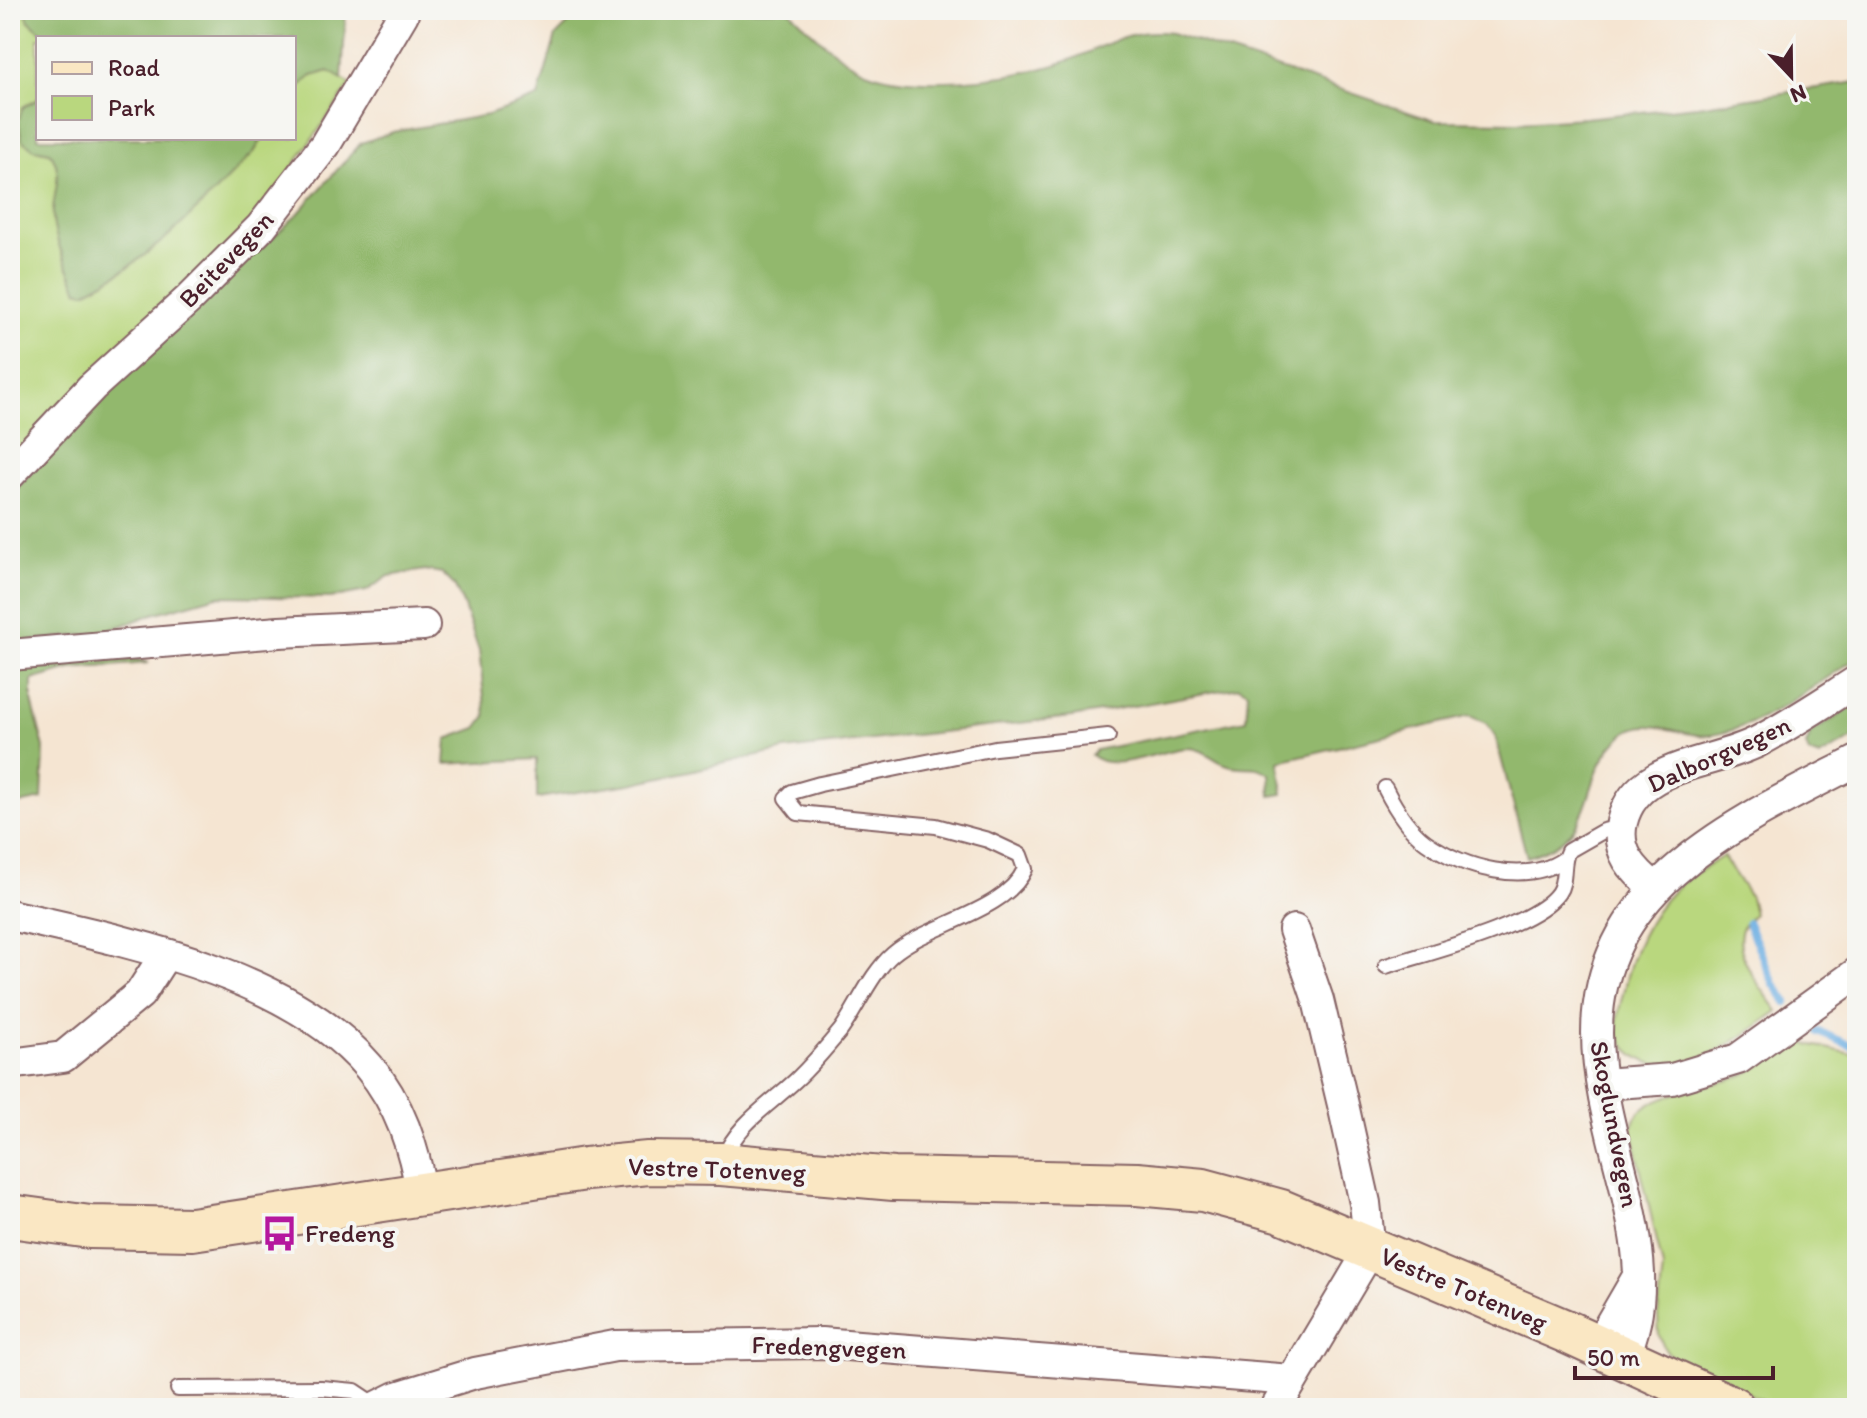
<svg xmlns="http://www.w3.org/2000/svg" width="1867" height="1418" font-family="Itim,sans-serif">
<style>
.green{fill:#b9d77e;stroke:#827b54;stroke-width:2}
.forest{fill:#92b86d;stroke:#6e6c4c;stroke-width:2}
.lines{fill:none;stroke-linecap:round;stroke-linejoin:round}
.stream{stroke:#70b0e3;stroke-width:8}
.lane-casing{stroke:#866465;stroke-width:18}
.street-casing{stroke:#866465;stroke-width:34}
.secondary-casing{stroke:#866465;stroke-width:46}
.lane{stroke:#fff;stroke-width:14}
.street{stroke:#fff;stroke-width:30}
.secondary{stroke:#fae7c3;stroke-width:42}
.labels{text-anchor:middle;stroke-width:8;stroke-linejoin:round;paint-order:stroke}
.street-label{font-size:26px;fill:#4a1f2b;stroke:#f6f6f2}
.poi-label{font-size:26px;fill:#4a1f2b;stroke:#f6f6f2;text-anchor:start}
</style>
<rect width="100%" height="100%" fill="#f6f6f2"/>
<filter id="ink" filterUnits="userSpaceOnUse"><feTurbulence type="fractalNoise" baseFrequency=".0125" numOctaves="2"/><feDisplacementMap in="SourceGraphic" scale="16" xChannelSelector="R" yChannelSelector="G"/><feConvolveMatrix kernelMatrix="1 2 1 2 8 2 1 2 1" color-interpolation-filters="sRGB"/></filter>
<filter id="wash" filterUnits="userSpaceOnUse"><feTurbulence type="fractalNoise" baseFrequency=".006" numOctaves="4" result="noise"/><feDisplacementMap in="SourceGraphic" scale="32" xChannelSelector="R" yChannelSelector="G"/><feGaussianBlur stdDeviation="1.8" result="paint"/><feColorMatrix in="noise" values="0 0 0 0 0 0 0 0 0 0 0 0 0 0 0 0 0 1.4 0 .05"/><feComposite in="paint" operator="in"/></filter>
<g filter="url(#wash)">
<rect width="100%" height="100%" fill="#f5e5d2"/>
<g class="green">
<path d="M 10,10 L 25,10 L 29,21 L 49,38 L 38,38 L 38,99 L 23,107 L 34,149 L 50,152 C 66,174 52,195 53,219 C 55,242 69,270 78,290 L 85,292 C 152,260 202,204 254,152 L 263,138 L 294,138 L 295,89 L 312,76 L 329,71 L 351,84 L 254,222 L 10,459 Z"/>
<path d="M 1723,856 L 1750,897 L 1754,914 C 1719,939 1760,987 1778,1011 C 1742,1037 1673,1091 1630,1051 C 1624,1045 1616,1034 1617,1025 C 1617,1013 1622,1000 1624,989 C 1631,954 1648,916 1673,891 C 1687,877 1707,867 1723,856 Z"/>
<path d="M 1799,1042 L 1857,1055 L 1857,1408 L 1780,1408 L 1675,1360 L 1664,1348 L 1659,1335 L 1658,1316 L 1663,1268 L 1632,1131 C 1631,1093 1711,1088 1738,1077 C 1760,1069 1778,1052 1799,1042 Z"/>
</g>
<g class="forest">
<path d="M 25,10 L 346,10 L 342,79 L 329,71 L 312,76 L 294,91 L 294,38 L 49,38 L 29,21 Z"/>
<path d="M 582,10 L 789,10 C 812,32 836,58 866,71 C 913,90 1007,79 1055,65 C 1101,52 1120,27 1172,33 L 1435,121 L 1518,122 L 1585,118 L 1697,106 L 1857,82 L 1857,658 C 1813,686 1764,726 1712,735 C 1683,739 1648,713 1623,735 C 1574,777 1607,834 1527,857 L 1495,735 L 1486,723 L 1470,716 L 1279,761 L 1283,794 L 1271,796 L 1270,774 C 1255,763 1244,770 1228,765 C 1213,761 1205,748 1188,748 C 1160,749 1114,775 1091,755 L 1096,750 L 1246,720 L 1248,692 L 1239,687 L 1072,717 L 785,750 L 630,784 L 537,798 L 537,759 L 445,764 L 447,739 L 477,728 L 486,716 L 479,651 L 463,604 L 454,585 L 442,573 L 425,570 L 389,576 L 366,591 L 330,598 L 217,596 L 153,614 L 102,633 L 10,643 L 10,495 L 115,384 L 297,215 L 361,143 L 393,132 L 488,115 L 538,97 L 556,36 Z"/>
<path d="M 38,99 L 38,138 L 263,138 L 254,152 C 203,204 152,260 85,292 L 78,290 C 69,270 55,242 53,219 C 51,195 66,174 50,152 L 34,149 L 22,140 L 18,121 L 23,107 Z"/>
<path d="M 137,659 L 149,663 L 70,669 L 32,680 L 32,701 L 44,748 L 42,799 L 10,806 L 10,666 Z"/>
<path d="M 1857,704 L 1857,736 L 1819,757 L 1809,753 L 1806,745 L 1811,733 Z"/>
</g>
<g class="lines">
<g class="stream">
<path d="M 1748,923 L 1774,984 L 1787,1002"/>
<path d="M 1819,1032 L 1857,1048"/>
</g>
</g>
</g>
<g filter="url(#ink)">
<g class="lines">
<defs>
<g id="lane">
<path d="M 1385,788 C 1395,808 1408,829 1426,842 C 1463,868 1526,886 1564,859"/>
<path d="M 1386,966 C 1427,953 1534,927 1558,893 C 1567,880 1561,864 1568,851 L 1603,831 L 1621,827"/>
<path d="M 722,1160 C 739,1122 767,1107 796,1080 C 812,1065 827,1047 841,1030 C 858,1006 871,973 893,954 C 928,924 1006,912 1025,869 L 1020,855 L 988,840 L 936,826 L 798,813 L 786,798 L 792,792 L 820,784 L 995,748 L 1108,736"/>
<path d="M 178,1389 L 321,1388 L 355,1391 L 376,1405"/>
</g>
<g id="street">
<path d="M 10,474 L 92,387 L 189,299 L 261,227 L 325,145 L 403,14"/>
<path d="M 10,655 L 279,632 L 424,625"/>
<path d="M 1655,888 C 1634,871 1615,852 1622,822 C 1636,763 1712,765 1757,742 C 1792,724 1824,702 1857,681"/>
<path d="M 10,915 C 124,941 290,973 369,1067 C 400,1104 414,1148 422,1195"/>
<path d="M 10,1064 L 63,1057 L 140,994 L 165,955"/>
<path d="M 1602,1084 L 1672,1079 L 1738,1059 L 1857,973"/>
<path d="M 1597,1347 L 1637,1278"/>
<path d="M 1623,1359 C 1650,1300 1638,1243 1624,1182 C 1612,1134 1597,1083 1597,1033 C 1597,882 1743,820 1857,761"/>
<path d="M 375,1408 L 397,1397 L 475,1373 L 615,1346 L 821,1343 L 1292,1380"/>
<path d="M 1276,1408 L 1370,1250 L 1365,1203 L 1344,1109 L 1318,1000 L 1294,930"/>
</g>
<path id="secondary" d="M 10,1216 L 90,1227 L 192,1229 L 586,1169 L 648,1163 L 721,1164 L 894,1179 L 1137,1184 L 1203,1190 L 1281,1211 L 1565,1331 L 1733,1408"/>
</defs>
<use href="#lane" class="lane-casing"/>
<use href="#street" class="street-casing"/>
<use href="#secondary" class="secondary-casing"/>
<use href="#lane" class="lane"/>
<use href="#street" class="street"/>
<use href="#secondary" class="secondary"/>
</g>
</g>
<defs>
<symbol id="bus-bare" viewBox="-9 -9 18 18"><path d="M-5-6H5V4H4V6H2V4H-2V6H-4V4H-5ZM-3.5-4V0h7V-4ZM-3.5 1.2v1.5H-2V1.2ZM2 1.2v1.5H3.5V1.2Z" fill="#b5179e" stroke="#f6f6f2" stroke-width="2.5" paint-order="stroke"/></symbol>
</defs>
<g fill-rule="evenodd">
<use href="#bus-bare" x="254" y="1208" width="51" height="51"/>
</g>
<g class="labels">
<g class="street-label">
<text transform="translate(226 259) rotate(-46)" y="9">Beitevegen</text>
<text transform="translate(1719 754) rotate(-24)" y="9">Dalborgvegen</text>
<text transform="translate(1615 1124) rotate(79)" y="9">Skoglundvegen</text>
<text transform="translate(717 1169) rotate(2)" y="9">Vestre Totenveg</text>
<text transform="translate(1464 1289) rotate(23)" y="9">Vestre Totenveg</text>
<text transform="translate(829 1347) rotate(2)" y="9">Fredengvegen</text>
</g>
<g class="poi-label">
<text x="305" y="1242">Fredeng</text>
</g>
</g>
<rect width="1867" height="1418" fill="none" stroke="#f6f6f2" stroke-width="40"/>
<rect x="36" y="36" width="260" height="104" fill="#f6f6f2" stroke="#b1a0a2" stroke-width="2"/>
<rect x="52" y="62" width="40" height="12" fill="#fae7c3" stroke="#b1a0a2" stroke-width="2"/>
<text x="108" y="76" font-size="24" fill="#4a1f2b">Road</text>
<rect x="52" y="96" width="40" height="24" fill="#b9d77e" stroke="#b1a0a2" stroke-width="2"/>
<text x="108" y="116" font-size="24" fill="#4a1f2b">Park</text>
<g transform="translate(1791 76) rotate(158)" stroke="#f6f6f2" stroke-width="6" paint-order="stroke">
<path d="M0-6L14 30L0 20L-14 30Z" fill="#4a1f2b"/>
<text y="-12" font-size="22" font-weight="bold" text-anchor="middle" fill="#4a1f2b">N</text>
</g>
<path d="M1575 1366v12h198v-12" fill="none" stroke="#4a1f2b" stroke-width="4"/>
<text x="1587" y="1366" font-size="24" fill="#4a1f2b" stroke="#f6f6f2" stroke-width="6" paint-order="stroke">50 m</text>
</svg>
